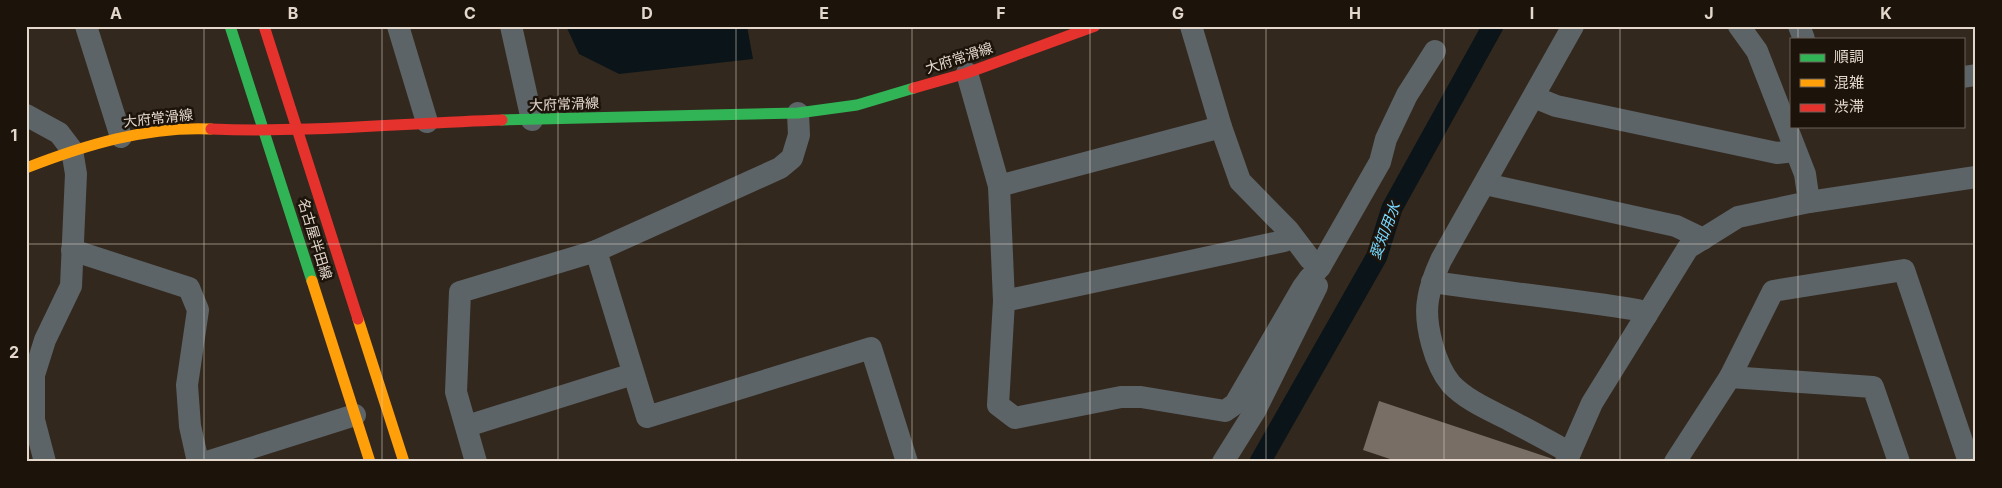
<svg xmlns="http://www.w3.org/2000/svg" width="2002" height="488" font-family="Inter,'Noto Sans JP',sans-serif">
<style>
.water{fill:#0b1519}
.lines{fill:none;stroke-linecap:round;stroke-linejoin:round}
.canal{stroke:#0b1519;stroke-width:21}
.building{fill:#786e65}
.street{stroke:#5c6467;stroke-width:22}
.fast{stroke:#30b455;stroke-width:11}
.slow{stroke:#ff9f0a;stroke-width:11}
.jam{stroke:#e5322d;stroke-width:11}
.grid{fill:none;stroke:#e4d7cb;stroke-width:1;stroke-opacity:0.55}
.labels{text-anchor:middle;stroke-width:5;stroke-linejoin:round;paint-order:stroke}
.street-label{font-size:14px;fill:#e4d7cb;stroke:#1c130b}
.water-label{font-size:15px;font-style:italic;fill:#76d8ff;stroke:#1c130b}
.neatline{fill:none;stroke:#e4d7cb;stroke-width:2}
.grid-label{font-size:16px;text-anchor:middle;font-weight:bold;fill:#e4d7cb}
</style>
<rect width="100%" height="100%" fill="#33281e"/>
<path class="water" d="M 566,26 L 747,26 L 753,59 L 619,74 L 579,54 Z"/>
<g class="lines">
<path class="canal" d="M 1260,462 L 1377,256 L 1392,208 L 1493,26"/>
</g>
<path class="building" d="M 1379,401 L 1553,459 L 1552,462 L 1399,462 L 1363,450 Z"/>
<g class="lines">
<g class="street">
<path d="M 86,26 L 121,137"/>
<path d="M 398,26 L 427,122"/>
<path d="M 511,26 L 532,120"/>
<path d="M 1191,26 L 1221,127 L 1240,181 L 1288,230 L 1310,259 L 1320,267"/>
<path d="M 1739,26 L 1757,51 L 1805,174 L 1809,202"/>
<path d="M 1799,26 L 1804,39"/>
<path d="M 967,73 L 999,186 L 1004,301 L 998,405 L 1015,418 L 1121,397 L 1141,397 L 1225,411 L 1235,404 L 1303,287 L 1309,279"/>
<path d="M 1963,77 L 1976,75"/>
<path d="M 1534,97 L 1556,106 L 1777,153 L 1795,151"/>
<path d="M 798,113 L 799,135 L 792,158 L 780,168 L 596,251 L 647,417 L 871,348 L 907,462"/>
<path d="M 26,115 L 59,133 L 72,150 L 76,174 L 71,286 L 45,340 L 34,375 L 34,420 L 45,462"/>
<path d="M 1485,184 L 1676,226 L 1703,239"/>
<path d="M 999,186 L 1221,127"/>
<path d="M 72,250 L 189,288 L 198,310 L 187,385 L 190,426 L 198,462"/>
<path d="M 1432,282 C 1501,292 1570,299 1638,310 L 1646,316"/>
<path d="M 1004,301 L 1284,241 L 1291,236"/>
<path d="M 1730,377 L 1873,387 L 1899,462"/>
<path d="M 467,426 L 633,374"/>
<path d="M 1570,453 C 1551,442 1532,432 1513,422 C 1492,411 1467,401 1451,384 C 1435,365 1424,324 1428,300 C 1430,286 1435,273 1441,260 L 1573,26"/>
<path d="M 207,462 L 355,415"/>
<path d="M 476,462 L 456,392 L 460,292 L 596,251"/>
<path d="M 1223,462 L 1255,411 L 1317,286 L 1309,279 L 1320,267 L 1380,162 L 1386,139 L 1407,95 L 1435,51"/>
<path d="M 1566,462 L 1592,403 L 1688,248 L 1738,217 L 1809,202 L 1976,177"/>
<path d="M 1675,462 L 1730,377 L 1773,291 L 1904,270 L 1969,462"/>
</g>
<g class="fast">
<path d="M 230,26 L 312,281"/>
<path d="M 502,120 L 798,113 L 857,105 L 914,88"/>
</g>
<g class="slow">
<path d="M 26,168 C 85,145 147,126 211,129"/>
<path d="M 312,281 L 370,462"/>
<path d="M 358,319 L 404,462"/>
</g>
<g class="jam">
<path d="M 264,26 L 358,319"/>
<path d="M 914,88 L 967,73 L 1095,26"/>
<path d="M 211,129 C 308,133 405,123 502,120"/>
</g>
</g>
<path class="grid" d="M 204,26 L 204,462M 382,26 L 382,462M 558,26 L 558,462M 736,26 L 736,462M 912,26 L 912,462M 1090,26 L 1090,462M 1266,26 L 1266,462M 1444,26 L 1444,462M 1620,26 L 1620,462M 1798,26 L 1798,39M 1798,126 L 1798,462M 26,244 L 1976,244"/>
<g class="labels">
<g class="street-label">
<text transform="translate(959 58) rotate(-18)" y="5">大府常滑線</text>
<text transform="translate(564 104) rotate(-2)" y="5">大府常滑線</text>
<text transform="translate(158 118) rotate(-6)" y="5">大府常滑線</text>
<text transform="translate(315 239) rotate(73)" y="5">名古屋半田線</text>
</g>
<g class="water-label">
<text transform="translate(1385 231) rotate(-69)" y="5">愛知用水</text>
</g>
</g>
<rect width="2002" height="488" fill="none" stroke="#1c130b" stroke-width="55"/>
<rect x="1790" y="38" width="175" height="90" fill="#1c130b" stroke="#6c6158"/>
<rect x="1800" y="54" width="25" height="8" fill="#30b455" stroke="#6c6158"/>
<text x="1834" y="62" font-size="15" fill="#e4d7cb">順調</text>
<rect x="1800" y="79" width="25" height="8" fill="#ff9f0a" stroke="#6c6158"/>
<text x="1834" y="88" font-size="15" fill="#e4d7cb">混雑</text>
<rect x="1800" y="104" width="25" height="8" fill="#e5322d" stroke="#6c6158"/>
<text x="1834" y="112" font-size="15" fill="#e4d7cb">渋滞</text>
<rect x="28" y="28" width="1946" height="432" class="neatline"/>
<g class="grid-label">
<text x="116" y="19">A</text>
<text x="293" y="19">B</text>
<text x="470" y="19">C</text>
<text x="647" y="19">D</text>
<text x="824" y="19">E</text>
<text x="1001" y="19">F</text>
<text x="1178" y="19">G</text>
<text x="1355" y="19">H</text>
<text x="1532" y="19">I</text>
<text x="1709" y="19">J</text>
<text x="1886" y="19">K</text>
<text x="14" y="141">1</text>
<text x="14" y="358">2</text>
</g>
</svg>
